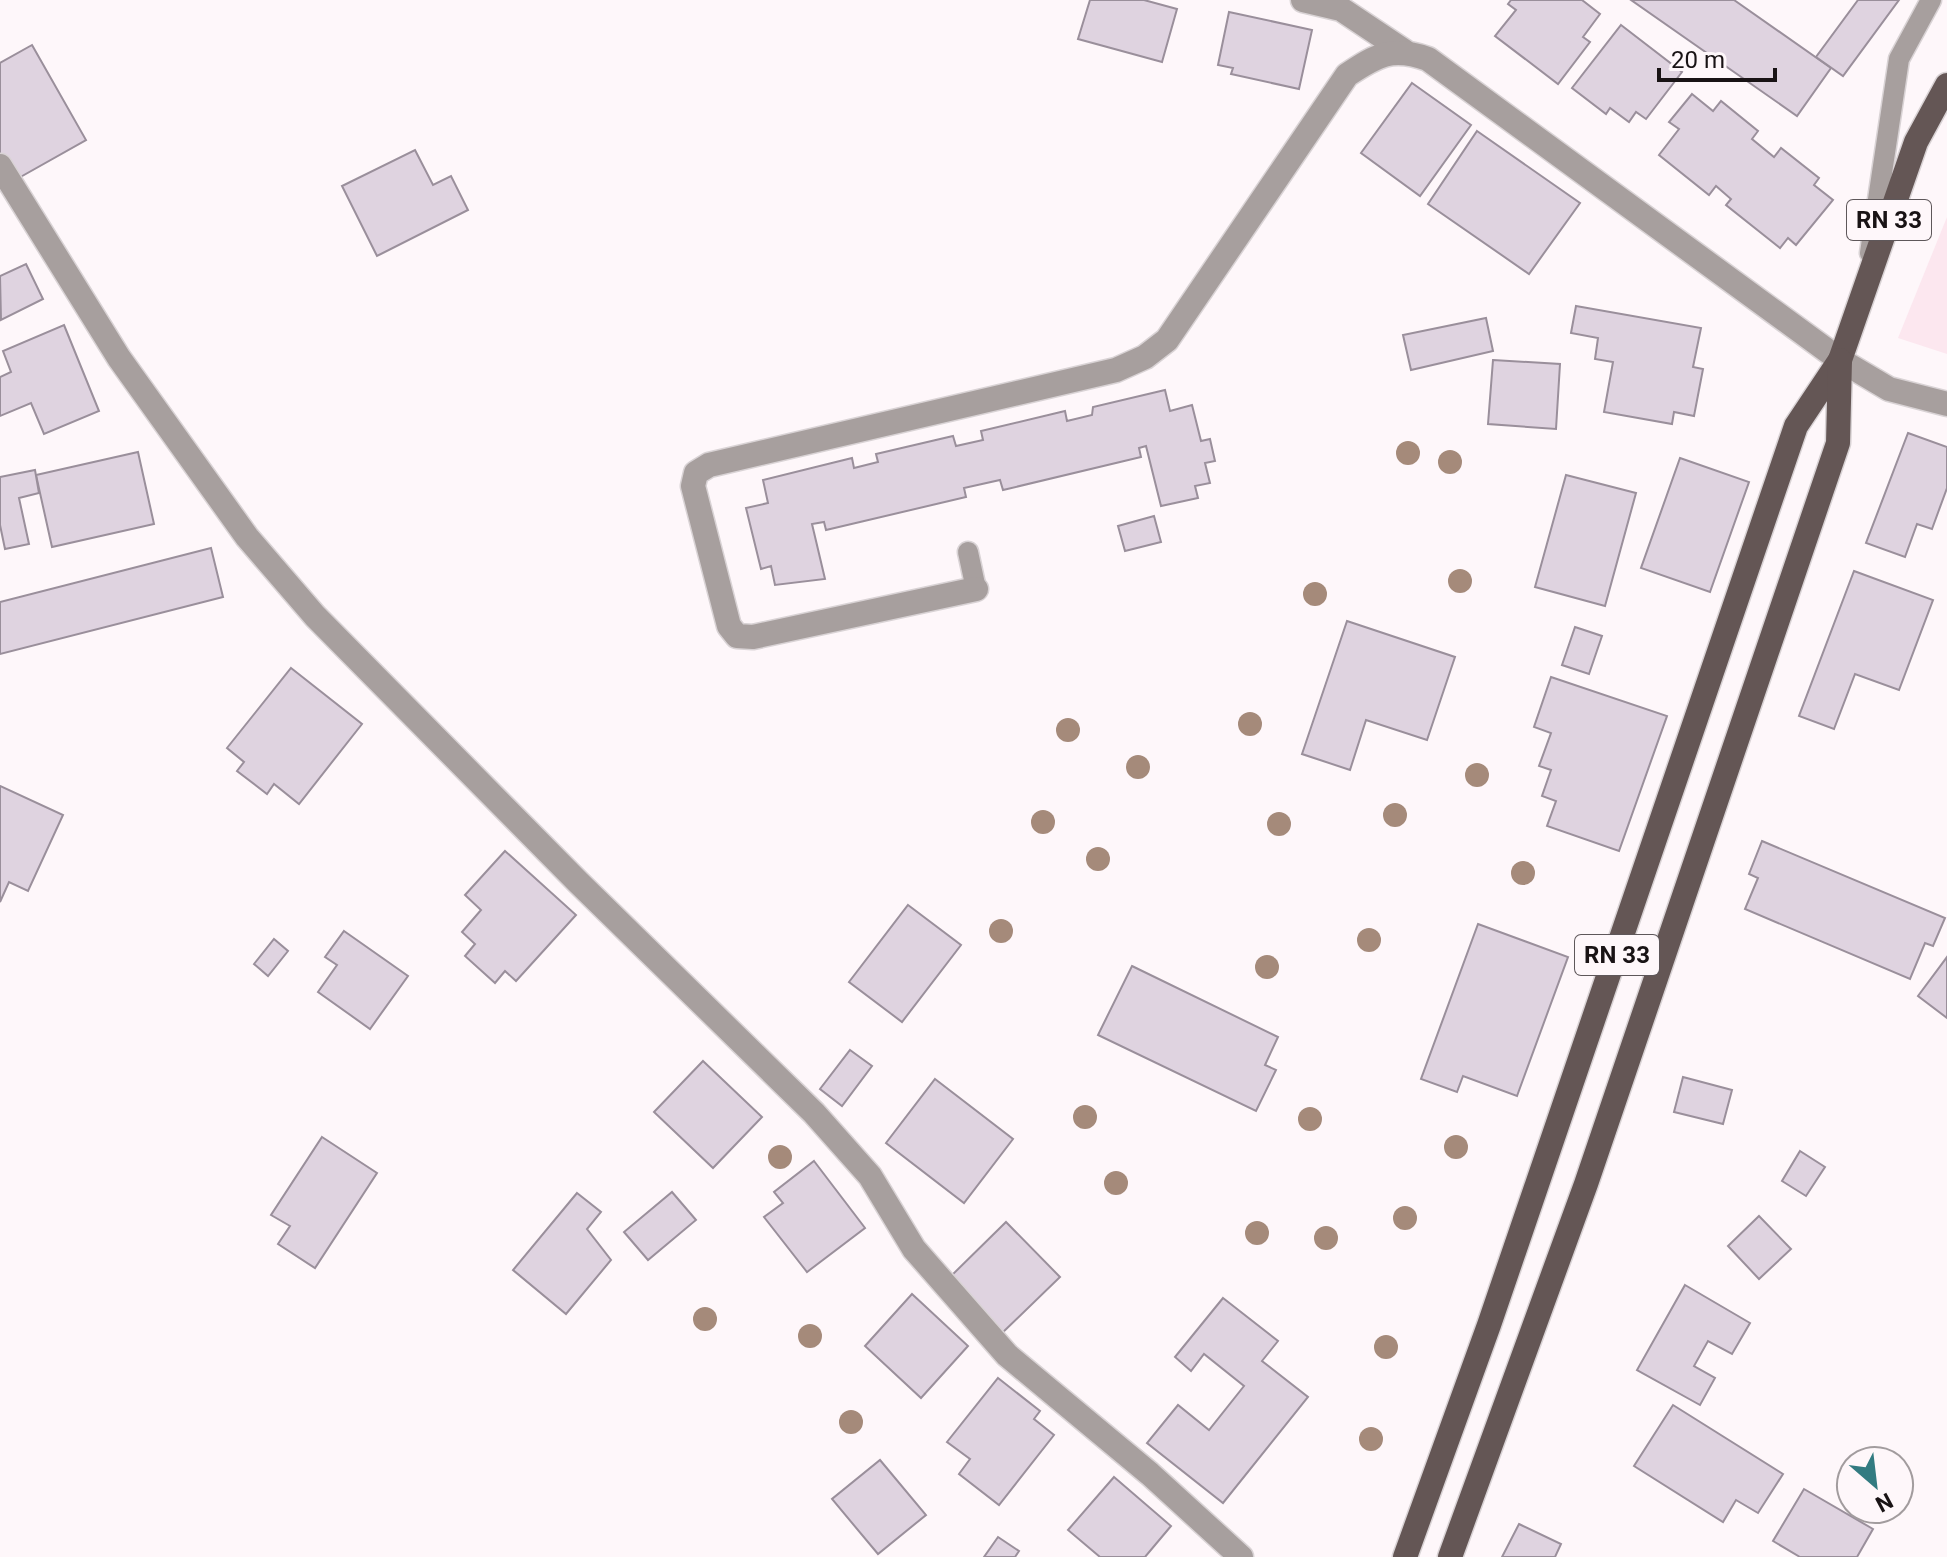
<svg xmlns="http://www.w3.org/2000/svg" width="1947" height="1557" font-family="Roboto,sans-serif">
<style>
.built{fill:#fce7ef}
.building{fill:#dfd3e0;stroke:#9a8f9b;stroke-width:2}
.lines{fill:none;stroke-linecap:round;stroke-linejoin:round}
.lane-casing{stroke:#d9d3d5;stroke-width:23}
.street-casing{stroke:#d9d3d5;stroke-width:27}
.primary-casing{stroke:#d9d3d5;stroke-width:27}
.lane{stroke:#a79f9e;stroke-width:20}
.street{stroke:#a79f9e;stroke-width:24}
.primary{stroke:#645655;stroke-width:24}
.tree{fill:#a58a7a}
.labels{text-anchor:middle;stroke-width:8;stroke-linejoin:round;paint-order:stroke}
.shield{fill:#fef7fa;stroke:#5e575a;stroke-width:2}
.shield-label{font-size:24px;font-weight:bold;fill:#191315}
</style>
<rect width="100%" height="100%" fill="#fef7fa"/>
<path class="built" d="M 1947,217 L 1947,354 L 1898,338 Z"/>
<g class="building">
<path d="M 1090,0 L 1144,0 L 1177,9 L 1162,62 L 1078,39 Z"/>
<path d="M 1511,0 L 1582,0 L 1600,14 L 1583,37 L 1590,42 L 1558,84 L 1495,36 L 1516,10 L 1508,4 Z"/>
<path d="M 1631,0 L 1734,0 L 1831,68 L 1797,116 Z"/>
<path d="M 1858,0 L 1899,0 L 1843,76 L 1816,57 Z"/>
<path d="M 1229,12 L 1312,30 L 1299,89 L 1231,74 L 1233,68 L 1218,65 Z"/>
<path d="M 1621,25 L 1682,72 L 1646,119 L 1636,112 L 1629,122 L 1610,108 L 1606,114 L 1572,88 Z"/>
<path d="M 32,45 L 86,140 L 8,184 L 0,170 L 0,63 Z"/>
<path d="M 1412,83 L 1471,125 L 1420,196 L 1361,153 Z"/>
<path d="M 1692,94 L 1713,111 L 1721,101 L 1758,131 L 1752,139 L 1774,157 L 1781,148 L 1819,178 L 1814,185 L 1833,200 L 1796,245 L 1788,238 L 1780,248 L 1726,205 L 1731,199 L 1716,186 L 1709,195 L 1659,155 L 1679,129 L 1669,122 Z"/>
<path d="M 1477,131 L 1580,203 L 1529,274 L 1428,204 Z"/>
<path d="M 415,150 L 433,185 L 451,176 L 468,210 L 377,256 L 342,186 Z"/>
<path d="M 26,264 L 43,299 L 1,320 L 0,276 Z"/>
<path d="M 1576,306 L 1701,328 L 1693,367 L 1703,369 L 1694,416 L 1674,412 L 1672,424 L 1604,412 L 1613,362 L 1595,359 L 1598,338 L 1571,333 Z"/>
<path d="M 1486,318 L 1493,351 L 1411,370 L 1403,335 Z"/>
<path d="M 64,325 L 99,411 L 44,434 L 31,403 L 0,416 L 0,377 L 11,372 L 3,351 Z"/>
<path d="M 1493,360 L 1560,364 L 1556,429 L 1488,424 Z"/>
<path d="M 1165,390 L 1170,411 L 1192,405 L 1201,441 L 1210,439 L 1215,461 L 1205,463 L 1210,483 L 1195,486 L 1198,498 L 1161,506 L 1146,446 L 1139,448 L 1141,457 L 1003,490 L 1000,480 L 964,488 L 966,497 L 826,530 L 824,522 L 812,524 L 825,579 L 775,585 L 771,566 L 761,569 L 746,508 L 768,503 L 763,480 L 852,458 L 854,468 L 878,462 L 876,454 L 953,436 L 956,446 L 983,440 L 981,431 L 1065,411 L 1067,421 L 1092,415 L 1093,407 Z"/>
<path d="M 1908,433 L 1947,447 L 1947,488 L 1932,529 L 1917,524 L 1905,557 L 1866,543 Z"/>
<path d="M 138,452 L 154,524 L 52,547 L 36,475 Z"/>
<path d="M 1680,458 L 1749,482 L 1710,592 L 1641,568 Z"/>
<path d="M 35,470 L 39,493 L 19,498 L 29,544 L 5,549 L 0,525 L 0,477 Z"/>
<path d="M 1566,475 L 1636,493 L 1605,606 L 1535,587 Z"/>
<path d="M 1154,516 L 1161,542 L 1125,551 L 1118,526 Z"/>
<path d="M 211,548 L 223,597 L 0,654 L 0,602 Z"/>
<path d="M 1854,571 L 1933,600 L 1899,690 L 1855,674 L 1834,729 L 1799,716 Z"/>
<path d="M 1347,621 L 1455,657 L 1427,740 L 1366,720 L 1350,770 L 1302,754 Z"/>
<path d="M 1575,627 L 1602,636 L 1589,674 L 1562,665 Z"/>
<path d="M 291,668 L 362,724 L 299,804 L 274,784 L 267,794 L 237,771 L 244,762 L 227,748 Z"/>
<path d="M 1551,677 L 1667,716 L 1619,851 L 1547,826 L 1556,801 L 1542,796 L 1551,770 L 1539,766 L 1551,733 L 1534,727 Z"/>
<path d="M 0,786 L 63,815 L 28,891 L 9,882 L 0,902 Z"/>
<path d="M 1762,841 L 1945,918 L 1933,946 L 1925,943 L 1910,979 L 1745,909 L 1758,878 L 1749,874 Z"/>
<path d="M 505,851 L 576,915 L 516,981 L 505,971 L 495,983 L 465,956 L 475,944 L 462,932 L 481,910 L 465,895 Z"/>
<path d="M 908,905 L 961,945 L 902,1022 L 849,982 Z"/>
<path d="M 1478,924 L 1568,957 L 1517,1096 L 1463,1076 L 1457,1092 L 1421,1079 Z"/>
<path d="M 344,931 L 408,976 L 370,1029 L 318,992 L 337,965 L 325,957 Z"/>
<path d="M 274,939 L 288,951 L 268,976 L 254,964 Z"/>
<path d="M 1947,957 L 1947,1018 L 1918,996 Z"/>
<path d="M 1132,966 L 1278,1037 L 1265,1065 L 1276,1070 L 1256,1111 L 1098,1035 Z"/>
<path d="M 850,1050 L 872,1066 L 842,1106 L 820,1089 Z"/>
<path d="M 703,1061 L 762,1117 L 713,1168 L 654,1112 Z"/>
<path d="M 1683,1077 L 1732,1090 L 1723,1124 L 1674,1112 Z"/>
<path d="M 935,1079 L 1013,1139 L 964,1203 L 886,1143 Z"/>
<path d="M 322,1137 L 377,1173 L 315,1268 L 278,1244 L 290,1226 L 271,1215 Z"/>
<path d="M 1800,1151 L 1825,1167 L 1806,1196 L 1782,1181 Z"/>
<path d="M 814,1161 L 865,1228 L 807,1272 L 764,1217 L 783,1203 L 774,1192 Z"/>
<path d="M 672,1192 L 696,1220 L 648,1260 L 624,1232 Z"/>
<path d="M 577,1193 L 601,1212 L 587,1229 L 611,1260 L 566,1314 L 513,1270 Z"/>
<path d="M 1759,1216 L 1791,1249 L 1759,1279 L 1728,1246 Z"/>
<path d="M 1006,1222 L 1060,1277 L 1000,1335 L 947,1280 Z"/>
<path d="M 1685,1285 L 1750,1323 L 1732,1354 L 1708,1341 L 1694,1366 L 1715,1378 L 1700,1405 L 1637,1370 Z"/>
<path d="M 912,1294 L 968,1346 L 921,1398 L 865,1346 Z"/>
<path d="M 1223,1298 L 1278,1341 L 1262,1361 L 1308,1397 L 1223,1503 L 1147,1443 L 1178,1405 L 1209,1430 L 1244,1386 L 1204,1354 L 1191,1371 L 1175,1357 Z"/>
<path d="M 998,1378 L 1040,1411 L 1034,1419 L 1054,1435 L 999,1505 L 959,1474 L 970,1459 L 947,1442 Z"/>
<path d="M 1673,1405 L 1783,1474 L 1758,1513 L 1736,1500 L 1723,1522 L 1634,1466 Z"/>
<path d="M 880,1460 L 926,1515 L 878,1554 L 832,1499 Z"/>
<path d="M 1114,1477 L 1171,1526 L 1145,1557 L 1100,1557 L 1068,1530 Z"/>
<path d="M 1804,1489 L 1873,1529 L 1857,1557 L 1800,1557 L 1773,1541 Z"/>
<path d="M 1519,1524 L 1561,1544 L 1555,1557 L 1502,1557 Z"/>
<path d="M 998,1537 L 1019,1551 L 1015,1557 L 984,1557 Z"/>
</g>
<g class="lines">
<defs>
<g id="lane">
<path d="M 1870,253 L 1899,59 L 1931,0"/>
<path d="M 968,552 L 976,589"/>
</g>
<g id="street">
<path d="M 1303,0 L 1341,9 L 1404,51"/>
<path d="M 0,166 L 119,358 L 247,537 L 315,616 L 578,882 L 814,1113 L 870,1176 L 914,1249 L 1007,1355 L 1150,1474 L 1241,1557"/>
<path d="M 976,589 L 753,637 L 737,636 L 729,626 L 693,486 L 696,473 L 709,465 L 1116,370 L 1145,357 L 1167,340 L 1347,75 C 1377,55 1392,46 1428,59 L 1840,360 L 1889,389 L 1947,404"/>
</g>
<g id="primary">
<path d="M 1405,1557 L 1489,1325 L 1796,426 L 1840,360 L 1916,142 L 1947,85"/>
<path d="M 1450,1557 L 1586,1184 L 1838,443 L 1840,360"/>
</g>
</defs>
<use href="#lane" class="lane-casing"/>
<use href="#street" class="street-casing"/>
<use href="#primary" class="primary-casing"/>
<use href="#lane" class="lane"/>
<use href="#street" class="street"/>
<use href="#primary" class="primary"/>
</g>
<g class="tree">
<circle cx="1408" cy="453" r="12"/>
<circle cx="1450" cy="462" r="12"/>
<circle cx="1460" cy="581" r="12"/>
<circle cx="1315" cy="594" r="12"/>
<circle cx="1250" cy="724" r="12"/>
<circle cx="1068" cy="730" r="12"/>
<circle cx="1138" cy="767" r="12"/>
<circle cx="1477" cy="775" r="12"/>
<circle cx="1395" cy="815" r="12"/>
<circle cx="1043" cy="822" r="12"/>
<circle cx="1279" cy="824" r="12"/>
<circle cx="1098" cy="859" r="12"/>
<circle cx="1523" cy="873" r="12"/>
<circle cx="1001" cy="931" r="12"/>
<circle cx="1369" cy="940" r="12"/>
<circle cx="1267" cy="967" r="12"/>
<circle cx="1085" cy="1117" r="12"/>
<circle cx="1310" cy="1119" r="12"/>
<circle cx="1456" cy="1147" r="12"/>
<circle cx="780" cy="1157" r="12"/>
<circle cx="1116" cy="1183" r="12"/>
<circle cx="1405" cy="1218" r="12"/>
<circle cx="1257" cy="1233" r="12"/>
<circle cx="1326" cy="1238" r="12"/>
<circle cx="705" cy="1319" r="12"/>
<circle cx="810" cy="1336" r="12"/>
<circle cx="1386" cy="1347" r="12"/>
<circle cx="851" cy="1422" r="12"/>
<circle cx="1371" cy="1439" r="12"/>
</g>
<g class="labels">
<g class="shield">
<rect x="1847" y="200" width="84" height="40" rx="6"/>
<rect x="1575" y="935" width="84" height="40" rx="6"/>
</g>
<g class="shield-label">
<text x="1889" y="228">RN 33</text>
<text x="1617" y="963">RN 33</text>
</g>
</g>
<g transform="translate(1875 1485) rotate(152)"><circle r="38" fill="#fef7fa" stroke="#a29c9e" stroke-width="2"/>
<path d="M0-6L14 30L0 20L-14 30Z" fill="#327b81"/>
<text y="-12" font-size="22" font-weight="bold" text-anchor="middle" fill="#191315">N</text>
</g>
<path d="M1659 68v12h116v-12" fill="none" stroke="#191315" stroke-width="4"/>
<text x="1671" y="68" font-size="24" fill="#191315" stroke="#fef7fa" stroke-width="6" paint-order="stroke">20 m</text>
</svg>
